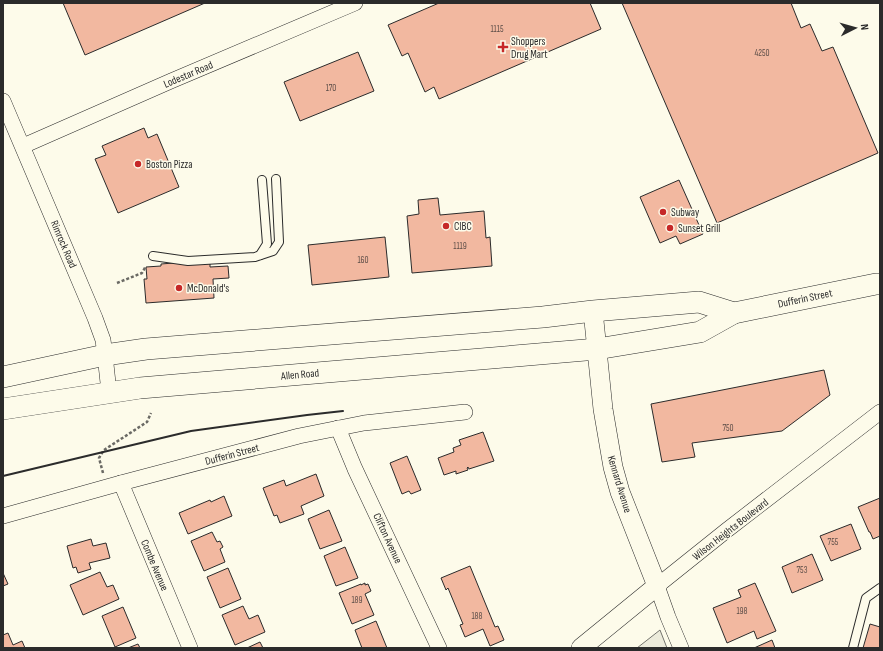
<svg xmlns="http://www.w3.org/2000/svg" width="883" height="651" font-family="'Sofia Sans Condensed',sans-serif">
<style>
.green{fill:#ecebdb;stroke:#74746e}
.building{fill:#f2b8a0;stroke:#2b2b2b}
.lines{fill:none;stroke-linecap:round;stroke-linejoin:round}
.service-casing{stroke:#2b2b2b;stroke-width:10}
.minor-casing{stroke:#2b2b2b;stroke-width:16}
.tertiary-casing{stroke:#2b2b2b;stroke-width:20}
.secondary-casing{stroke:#2b2b2b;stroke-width:22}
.path{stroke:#6a6964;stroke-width:2.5;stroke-dasharray:3 2;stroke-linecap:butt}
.service{stroke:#fdfbea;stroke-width:8}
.minor{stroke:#fdfbea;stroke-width:15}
.tertiary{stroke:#fdfbea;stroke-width:19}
.secondary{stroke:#fdfbea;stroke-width:21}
.wall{stroke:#2b2b2b;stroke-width:2}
.poi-dot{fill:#c62828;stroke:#fdfbea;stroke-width:1.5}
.labels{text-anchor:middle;stroke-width:3;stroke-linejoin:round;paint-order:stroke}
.number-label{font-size:9px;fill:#5d4e48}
.poi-label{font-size:11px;fill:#2b2b2b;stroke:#fdfbea;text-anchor:start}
.street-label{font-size:11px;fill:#2b2b2b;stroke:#fdfbea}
</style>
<rect width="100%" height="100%" fill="#fdfbea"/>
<path class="green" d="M 660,630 L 667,648 L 637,648 Z"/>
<g class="building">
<path d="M 63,3 L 205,3 L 85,55 Z"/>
<path d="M 439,3 L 590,3 L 601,29 L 439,99 L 434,87 L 425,92 L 408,53 L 402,56 L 388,25 Z"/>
<path d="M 622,3 L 791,3 L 801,28 L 810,24 L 822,51 L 833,47 L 878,153 L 717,223 Z"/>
<path d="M 358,52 L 374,91 L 300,121 L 284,82 Z"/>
<path d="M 144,128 L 148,138 L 157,134 L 179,187 L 118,213 L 95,159 L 106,155 L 102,146 Z"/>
<path d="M 679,180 L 703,234 L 680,244 L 676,236 L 660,243 L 640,197 Z"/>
<path d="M 438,198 L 440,215 L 484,211 L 486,238 L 490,237 L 492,266 L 412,273 L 407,216 L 419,214 L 418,200 Z"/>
<path d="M 385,237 L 389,277 L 312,285 L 308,245 Z"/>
<path d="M 210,260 L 210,267 L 228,266 L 229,278 L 213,279 L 214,298 L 146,303 L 144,279 L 147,279 L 146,267 L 161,266 L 161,264 Z"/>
<path d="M 824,370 L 830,395 L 782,431 L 692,443 L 695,457 L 662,462 L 651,404 Z"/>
<path d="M 483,432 L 494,461 L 469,469 L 468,467 L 467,468 L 468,470 L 456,474 L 456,471 L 444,475 L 438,458 L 454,452 L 453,448 L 461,445 L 459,440 Z"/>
<path d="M 407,456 L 421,490 L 411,494 L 409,491 L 402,494 L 390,463 Z"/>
<path d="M 316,474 L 324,496 L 301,506 L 304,514 L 280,523 L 277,515 L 274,516 L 263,488 L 284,480 L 286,486 Z"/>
<path d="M 224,496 L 232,516 L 188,534 L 179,513 L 210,500 L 211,502 Z"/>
<path d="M 880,498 L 880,536 L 873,539 L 870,532 L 869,532 L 858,507 Z"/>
<path d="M 329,510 L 342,541 L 320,549 L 308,519 Z"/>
<path d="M 851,524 L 861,549 L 831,561 L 820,536 Z"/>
<path d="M 212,532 L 217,542 L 220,541 L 223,547 L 220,549 L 225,562 L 204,571 L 191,541 Z"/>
<path d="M 91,539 L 93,546 L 106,543 L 110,558 L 89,563 L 91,569 L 78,573 L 76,567 L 73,568 L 67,546 Z"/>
<path d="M 345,547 L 358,578 L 336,586 L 324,556 Z"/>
<path d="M 812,554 L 823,580 L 792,593 L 782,567 Z"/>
<path d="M 470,566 L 495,627 L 498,626 L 504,640 L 490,646 L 483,629 L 465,637 L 460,625 L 463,624 L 448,588 L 446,590 L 441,578 Z"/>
<path d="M 228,568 L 241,599 L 220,608 L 207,577 Z"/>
<path d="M 100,572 L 107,587 L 113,585 L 119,599 L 83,615 L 70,585 Z"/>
<path d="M 3,573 L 8,584 L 3,586 Z"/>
<path d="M 365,583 L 365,585 L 368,584 L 371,591 L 365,594 L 374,615 L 352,624 L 339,593 L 361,584 L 361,585 Z"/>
<path d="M 755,583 L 776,631 L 757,639 L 754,631 L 727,643 L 713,608 L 741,597 L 738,590 Z"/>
<path d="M 243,606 L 249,619 L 258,615 L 265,632 L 235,645 L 222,615 Z"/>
<path d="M 123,607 L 136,638 L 115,647 L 102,616 Z"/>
<path d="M 376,621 L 387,648 L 362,648 L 355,630 Z"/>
<path d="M 870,624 L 880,627 L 880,648 L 863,648 Z"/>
<path d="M 8,633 L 13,645 L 22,641 L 25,648 L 3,648 L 3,635 Z"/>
<path d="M 772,640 L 775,648 L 754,648 Z"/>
<path d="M 260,642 L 263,648 L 247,648 Z"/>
<path d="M 138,644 L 140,648 L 128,648 Z"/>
</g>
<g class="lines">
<defs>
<g id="service">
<path d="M 260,255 L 267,244 L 262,180"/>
<path d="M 153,256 L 188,261 L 255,257 L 273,251 L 279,242 L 276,179"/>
<path d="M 853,648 L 866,598 L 880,588"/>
</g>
<g id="minor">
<path d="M 3,101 L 95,318 L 103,340 L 105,355 L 109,392"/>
<path d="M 23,146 L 171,81 L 355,3"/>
<path d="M 338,428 L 355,469 L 439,648"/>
<path d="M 121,483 L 190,648"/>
<path d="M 3,516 L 121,483 L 299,436 L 364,423 L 465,412"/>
<path d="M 681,648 L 668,617 L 657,586 L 727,530 L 880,412"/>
</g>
<path id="tertiary" d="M 581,648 L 657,586 L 620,492 L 613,467 L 603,409 L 593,311"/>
<g id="secondary">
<path d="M 3,377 L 105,355 L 146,349 L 543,317 L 593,311 L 699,302 L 734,313"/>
<path d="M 3,409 L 140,388 L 597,349 L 700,332 L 734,313 L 876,284 L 880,284"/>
</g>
</defs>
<use href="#service" class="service-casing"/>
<use href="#minor" class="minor-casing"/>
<use href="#tertiary" class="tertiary-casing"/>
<use href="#secondary" class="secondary-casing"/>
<g class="path">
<path d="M 117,283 L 142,273 L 146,266"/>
<path d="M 103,473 L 99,458 L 104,450 L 147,422 L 151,413"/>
</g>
<use href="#service" class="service"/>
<use href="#minor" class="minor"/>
<use href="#tertiary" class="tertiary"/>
<use href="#secondary" class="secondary"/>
<path class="wall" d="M 3,476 L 191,431 L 307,415 L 343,411"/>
</g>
<g class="poi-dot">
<path d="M501 41h4v4h4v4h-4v4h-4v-4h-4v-4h4z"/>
<circle cx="138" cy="164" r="4"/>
<circle cx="663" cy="212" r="4"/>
<circle cx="446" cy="226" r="4"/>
<circle cx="670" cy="228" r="4"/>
<circle cx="179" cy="288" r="4"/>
</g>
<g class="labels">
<g class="number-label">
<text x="497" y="32">1115</text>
<text x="762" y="56">4250</text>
<text x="331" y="91">170</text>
<text x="460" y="249">1119</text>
<text x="363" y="263">160</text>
<text x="728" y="431">750</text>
<text x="833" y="545">755</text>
<text x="802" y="573">753</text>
<text x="357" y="603">189</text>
<text x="742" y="614">198</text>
<text x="477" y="619">188</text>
</g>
<g class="poi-label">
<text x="511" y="45">Shoppers<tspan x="511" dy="13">Drug Mart</tspan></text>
<text x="146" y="168">Boston Pizza</text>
<text x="671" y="216">Subway</text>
<text x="454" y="230">CIBC</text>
<text x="678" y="232">Sunset Grill</text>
<text x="187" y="292">McDonald's</text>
</g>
<g class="street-label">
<text transform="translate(188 74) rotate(-23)" y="4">Lodestar Road</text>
<text transform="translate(64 244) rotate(67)" y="4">Rimrock Road</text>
<text transform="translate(805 298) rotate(-12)" y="4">Dufferin Street</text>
<text transform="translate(300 374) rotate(-5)" y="4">Allen Road</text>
<text transform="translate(232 454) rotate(-15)" y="4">Dufferin Street</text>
<text transform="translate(620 484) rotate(73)" y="4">Kennard Avenue</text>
<text transform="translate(730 529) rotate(-38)" y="4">Wilson Heights Boulevard</text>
<text transform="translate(388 538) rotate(65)" y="4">Clifton Avenue</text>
<text transform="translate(155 565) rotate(67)" y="4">Combe Avenue</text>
</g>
</g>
<rect width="883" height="651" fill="none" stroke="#2b2b2b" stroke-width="8"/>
<g transform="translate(855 28) rotate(84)" stroke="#fdfbea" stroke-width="3" paint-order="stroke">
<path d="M0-3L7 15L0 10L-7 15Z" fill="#2b2b2b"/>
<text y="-6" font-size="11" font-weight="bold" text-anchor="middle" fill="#2b2b2b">N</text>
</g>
</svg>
